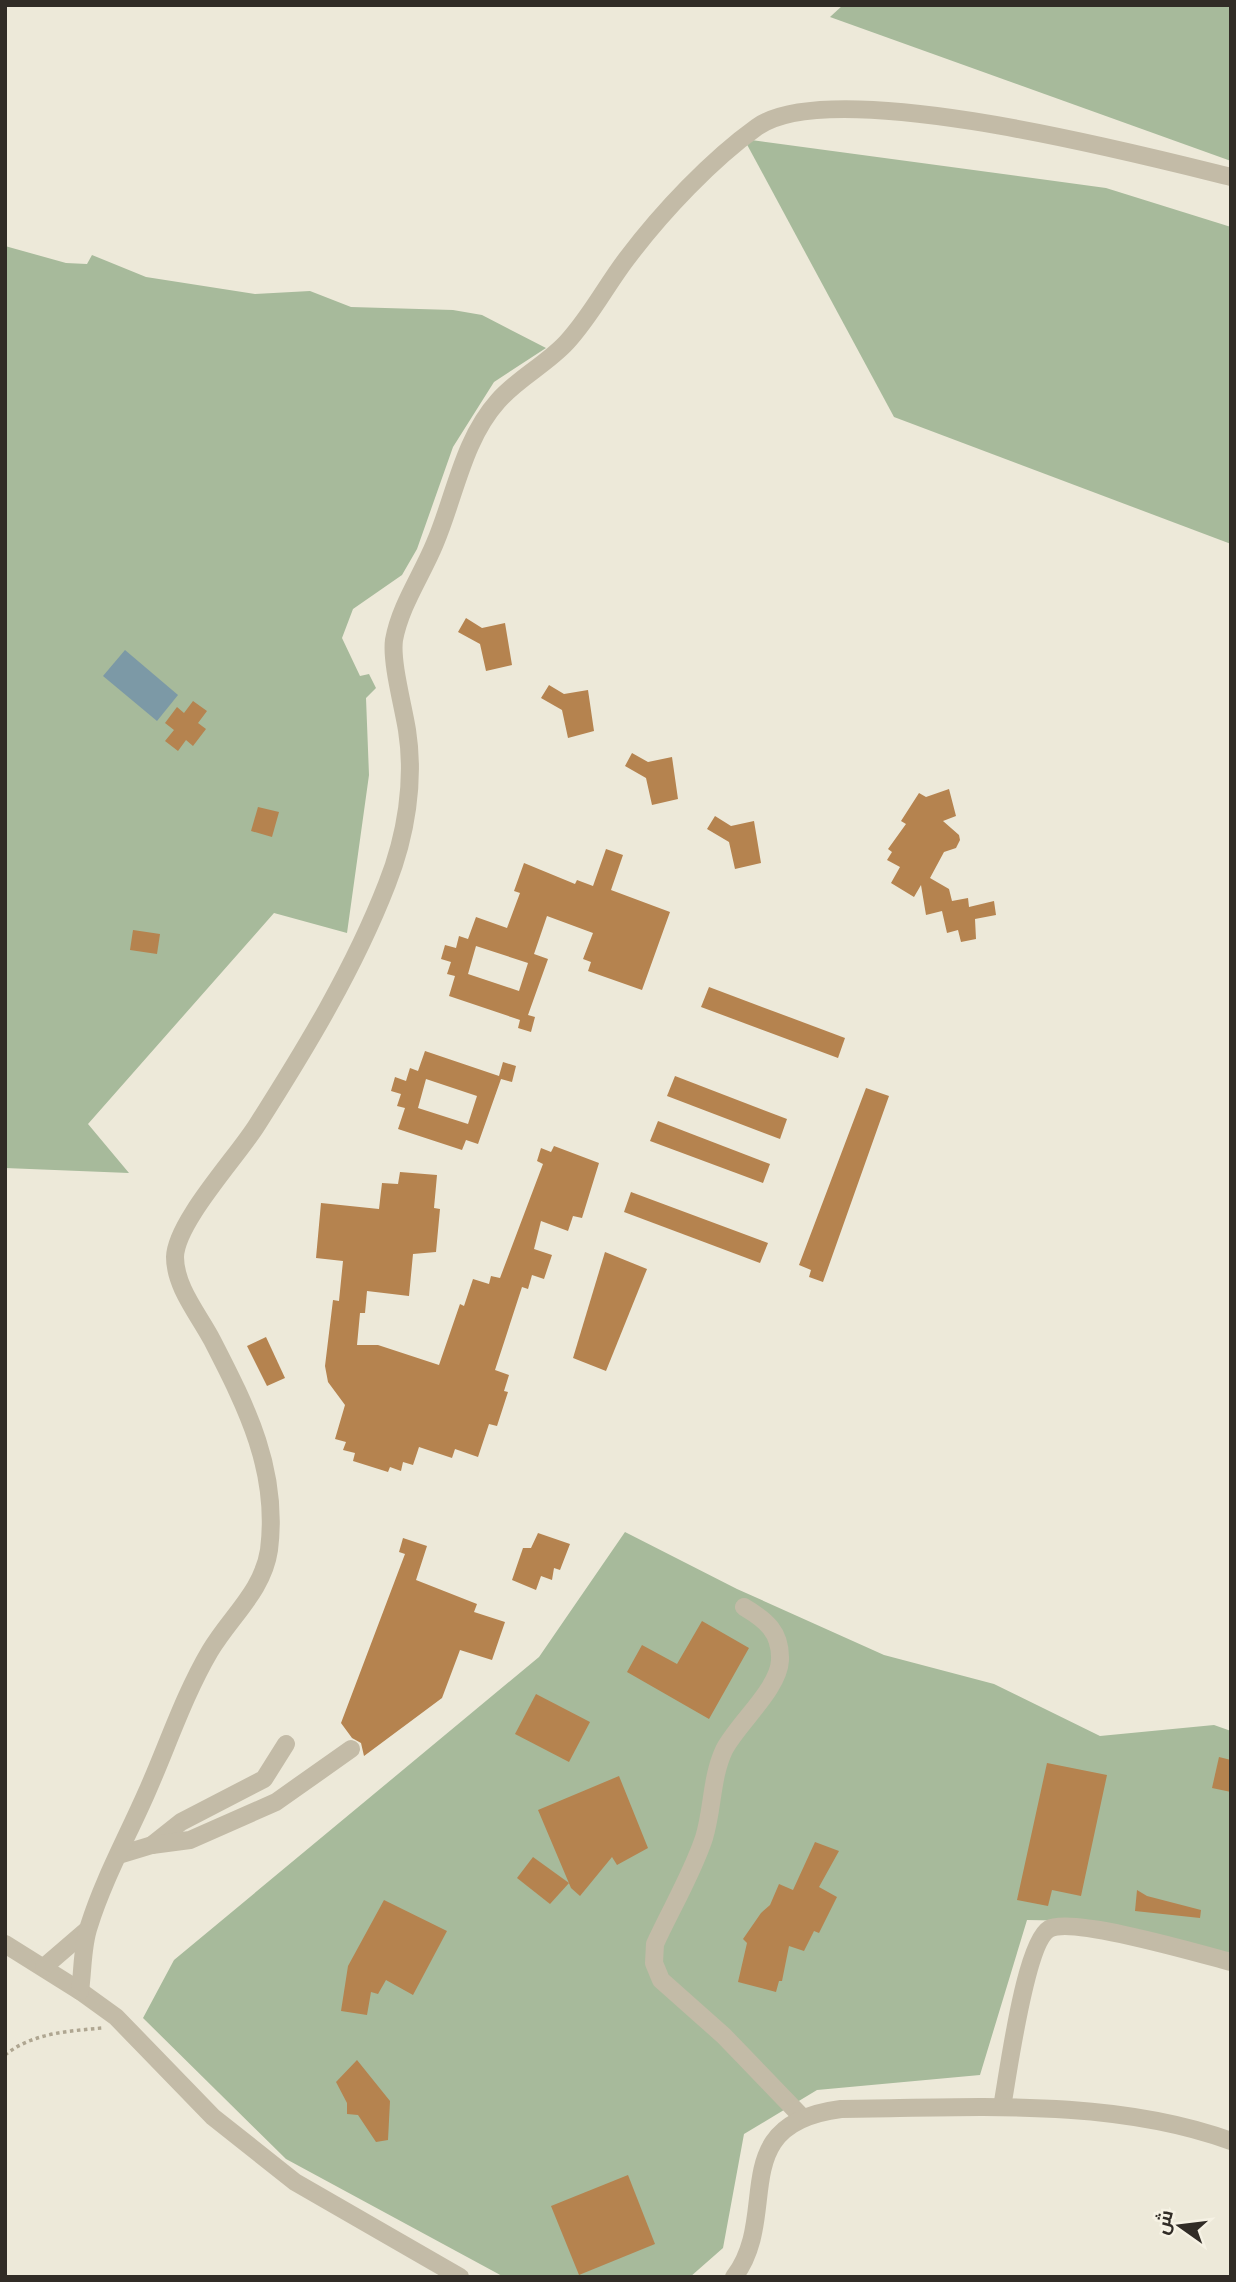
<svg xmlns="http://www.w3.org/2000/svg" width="1236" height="2282" font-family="'Open Sans',Cairo,sans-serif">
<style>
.green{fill:#a7ba9b}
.water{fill:#7c99a6}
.building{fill:#b5834f;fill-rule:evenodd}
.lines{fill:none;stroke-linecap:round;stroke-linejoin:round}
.path{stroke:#afa691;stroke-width:3.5;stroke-dasharray:3.5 3.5;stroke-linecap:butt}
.minor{stroke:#c3bba7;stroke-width:18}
</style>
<rect width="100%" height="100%" fill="#ede9d9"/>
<g class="green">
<path d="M 843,5 L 1231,5 L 1231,161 L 830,17 Z"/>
<path d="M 744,139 L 1106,188 L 1231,227 L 1231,544 L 894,417 Z"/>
<path d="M 5,246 L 66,263 L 87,264 L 92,255 L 146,277 L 255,294 L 310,291 L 351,307 L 453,310 L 482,315 L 546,348 L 494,382 L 453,447 L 417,549 L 402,575 L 353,609 L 342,638 L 360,676 L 369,674 L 376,688 L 366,698 L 369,775 L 347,933 L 274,913 L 88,1124 L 129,1173 L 5,1168 Z"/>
<path d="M 625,1532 L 737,1589 L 884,1655 L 994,1684 L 1100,1736 L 1214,1725 L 1231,1731 L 1231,1959 L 1084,1921 L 1027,1920 L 980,2075 L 817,2090 L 744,2134 L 723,2248 L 690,2277 L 504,2277 L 286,2159 L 143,2018 L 174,1960 L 539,1657 Z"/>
</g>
<path class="water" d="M 125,650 L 178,695 L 157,721 L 103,676 Z"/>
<g class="building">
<path d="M 466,618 L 482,628 L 505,623 L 512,665 L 486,671 L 480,644 L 458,632 Z"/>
<path d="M 549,685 L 564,694 L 588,690 L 594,731 L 568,738 L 562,710 L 541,698 Z"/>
<path d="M 193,701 L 207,711 L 198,723 L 206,729 L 193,746 L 186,740 L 178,751 L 165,741 L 174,730 L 165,723 L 177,707 L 184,713 Z"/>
<path d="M 632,753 L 648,762 L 672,757 L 678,799 L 652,805 L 646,778 L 625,766 Z"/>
<path d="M 949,789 L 956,816 L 943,821 L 959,835 L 960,840 L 956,848 L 944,852 L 930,878 L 949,889 L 952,901 L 968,898 L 969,907 L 994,901 L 996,915 L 975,919 L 976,939 L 961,942 L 958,930 L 947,933 L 942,911 L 926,915 L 921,885 L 914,897 L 891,883 L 900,867 L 887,860 L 892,852 L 888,849 L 906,824 L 901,821 L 919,793 L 926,797 Z"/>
<path d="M 258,807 L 279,812 L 272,837 L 251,831 Z"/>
<path d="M 715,816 L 731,826 L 754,821 L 761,863 L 735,869 L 729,842 L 707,829 Z"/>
<path d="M 606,849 L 623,855 L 611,890 L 670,912 L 642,990 L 588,971 L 591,962 L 583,959 L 593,933 L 547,916 L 534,954 L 548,959 L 528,1015 L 535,1017 L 531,1032 L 518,1028 L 520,1020 L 449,996 L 455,976 L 447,974 L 451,962 L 441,959 L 445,945 L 456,948 L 459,936 L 468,939 L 476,917 L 507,928 L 520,893 L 514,891 L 524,863 L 575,884 L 577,880 L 593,886 ZM 476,946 L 528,963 L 519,991 L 468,974 Z"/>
<path d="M 133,930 L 160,934 L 157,954 L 130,950 Z"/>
<path d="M 709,987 L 845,1038 L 838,1058 L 701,1007 Z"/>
<path d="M 425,1051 L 499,1076 L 503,1062 L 516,1066 L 512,1082 L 501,1079 L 478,1144 L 466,1140 L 462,1150 L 398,1129 L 405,1108 L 397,1106 L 401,1094 L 391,1091 L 395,1077 L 406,1081 L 410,1068 L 418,1071 ZM 426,1079 L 477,1096 L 468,1124 L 418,1108 Z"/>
<path d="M 675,1076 L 787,1119 L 780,1139 L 667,1096 Z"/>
<path d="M 866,1088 L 889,1096 L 823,1282 L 809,1277 L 811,1270 L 799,1265 Z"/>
<path d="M 658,1121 L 770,1164 L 763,1183 L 650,1141 Z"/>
<path d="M 554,1146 L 599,1163 L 582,1218 L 573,1216 L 568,1231 L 541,1221 L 534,1249 L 552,1255 L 544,1279 L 532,1275 L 528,1289 L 522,1287 L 495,1370 L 509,1375 L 504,1391 L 508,1392 L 497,1426 L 489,1424 L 478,1457 L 455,1449 L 452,1458 L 419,1447 L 413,1465 L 403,1462 L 401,1471 L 390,1467 L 388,1472 L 353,1461 L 355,1453 L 343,1450 L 346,1442 L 335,1439 L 345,1405 L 328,1382 L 325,1366 L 333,1300 L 339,1301 L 343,1261 L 316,1258 L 321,1203 L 379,1209 L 382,1183 L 398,1184 L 400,1172 L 437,1175 L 434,1208 L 440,1209 L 436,1252 L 413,1254 L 409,1296 L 367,1291 L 365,1313 L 360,1313 L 357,1345 L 378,1345 L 439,1365 L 460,1304 L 464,1306 L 473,1279 L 489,1284 L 491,1276 L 500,1278 L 543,1164 L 537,1161 L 541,1148 L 551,1152 Z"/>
<path d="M 631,1192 L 768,1243 L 760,1263 L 624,1212 Z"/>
<path d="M 605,1252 L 647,1269 L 606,1371 L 573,1358 Z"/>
<path d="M 266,1337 L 285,1378 L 267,1386 L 247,1346 Z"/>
<path d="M 538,1533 L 570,1544 L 560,1570 L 554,1568 L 552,1580 L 541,1576 L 536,1590 L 512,1580 L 523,1548 L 531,1548 Z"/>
<path d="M 403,1538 L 427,1546 L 416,1580 L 477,1604 L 474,1612 L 505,1622 L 492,1660 L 460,1650 L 442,1698 L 364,1756 L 361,1743 L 352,1738 L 341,1723 L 405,1554 L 399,1552 Z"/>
<path d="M 702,1621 L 749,1648 L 709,1719 L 627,1672 L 642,1645 L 677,1664 Z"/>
<path d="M 536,1694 L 590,1722 L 569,1762 L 515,1734 Z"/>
<path d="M 1219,1757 L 1231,1760 L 1231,1792 L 1212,1788 Z"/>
<path d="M 1047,1763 L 1107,1775 L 1081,1896 L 1052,1890 L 1048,1906 L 1017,1900 Z"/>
<path d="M 619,1776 L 648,1848 L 617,1865 L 612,1857 L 580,1896 L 571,1888 L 538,1810 Z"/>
<path d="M 815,1842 L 839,1851 L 819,1887 L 837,1897 L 819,1933 L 814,1931 L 804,1951 L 789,1946 L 782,1981 L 779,1981 L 776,1992 L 738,1982 L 747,1943 L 743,1939 L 761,1913 L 770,1905 L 779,1884 L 793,1890 Z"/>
<path d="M 533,1857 L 569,1883 L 550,1904 L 517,1878 Z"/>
<path d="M 1137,1890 L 1147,1896 L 1201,1910 L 1200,1918 L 1135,1911 Z"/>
<path d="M 384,1900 L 447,1931 L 413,1995 L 386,1980 L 378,1994 L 371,1992 L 367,2015 L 341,2011 L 348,1966 Z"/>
<path d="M 357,2060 L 390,2101 L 388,2140 L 376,2142 L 358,2115 L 347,2114 L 347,2103 L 336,2082 Z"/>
<path d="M 628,2175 L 655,2244 L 579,2275 L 551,2206 Z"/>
</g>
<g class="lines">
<path class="path" d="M 5,2055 C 32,2033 69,2031 102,2028"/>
<g class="minor">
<path d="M 744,1607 C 766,1620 781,1632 780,1660 C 779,1689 737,1724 724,1750 C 711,1778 713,1809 704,1838 C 692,1874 671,1909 655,1944 L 654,1963 L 661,1980 L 724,2036 L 803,2118"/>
<path d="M 152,1845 L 181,1822 L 264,1779 L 286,1744"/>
<path d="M 119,1855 L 152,1845 L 190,1840 L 276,1802 L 351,1749"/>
<path d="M 5,1944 L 80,1991 L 116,2017 L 213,2117 L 295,2182 L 460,2277"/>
<path d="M 44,1967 L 87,1930"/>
<path d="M 80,1991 C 83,1970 82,1946 89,1926 C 103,1881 127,1837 146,1794 C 167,1747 184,1695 210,1651 C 230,1617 263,1591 269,1550 C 279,1471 247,1408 212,1340 C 199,1315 175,1287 175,1257 C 176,1222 237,1157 257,1125 C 306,1048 354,969 387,884 C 406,836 415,781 407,730 C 403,705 391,662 394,640 C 400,606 422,575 435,543 C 455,496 463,440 498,401 C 518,378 547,364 567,342 C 591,316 607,284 628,257 C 662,212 711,160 757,127 C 832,74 1138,154 1231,177"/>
<path d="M 1002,2107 C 1008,2075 1025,1943 1049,1929 C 1071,1916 1201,1954 1231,1962"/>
<path d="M 734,2277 C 782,2214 723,2124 841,2109 C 968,2108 1110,2097 1231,2141"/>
</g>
</g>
<rect width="1236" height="2282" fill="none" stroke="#312c26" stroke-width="14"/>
<g transform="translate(1180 2226) rotate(284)" stroke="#f6f2e4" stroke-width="5" paint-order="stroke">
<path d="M0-5L12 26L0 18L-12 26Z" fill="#312c26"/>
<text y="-10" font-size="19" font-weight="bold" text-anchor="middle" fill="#312c26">ش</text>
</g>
</svg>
